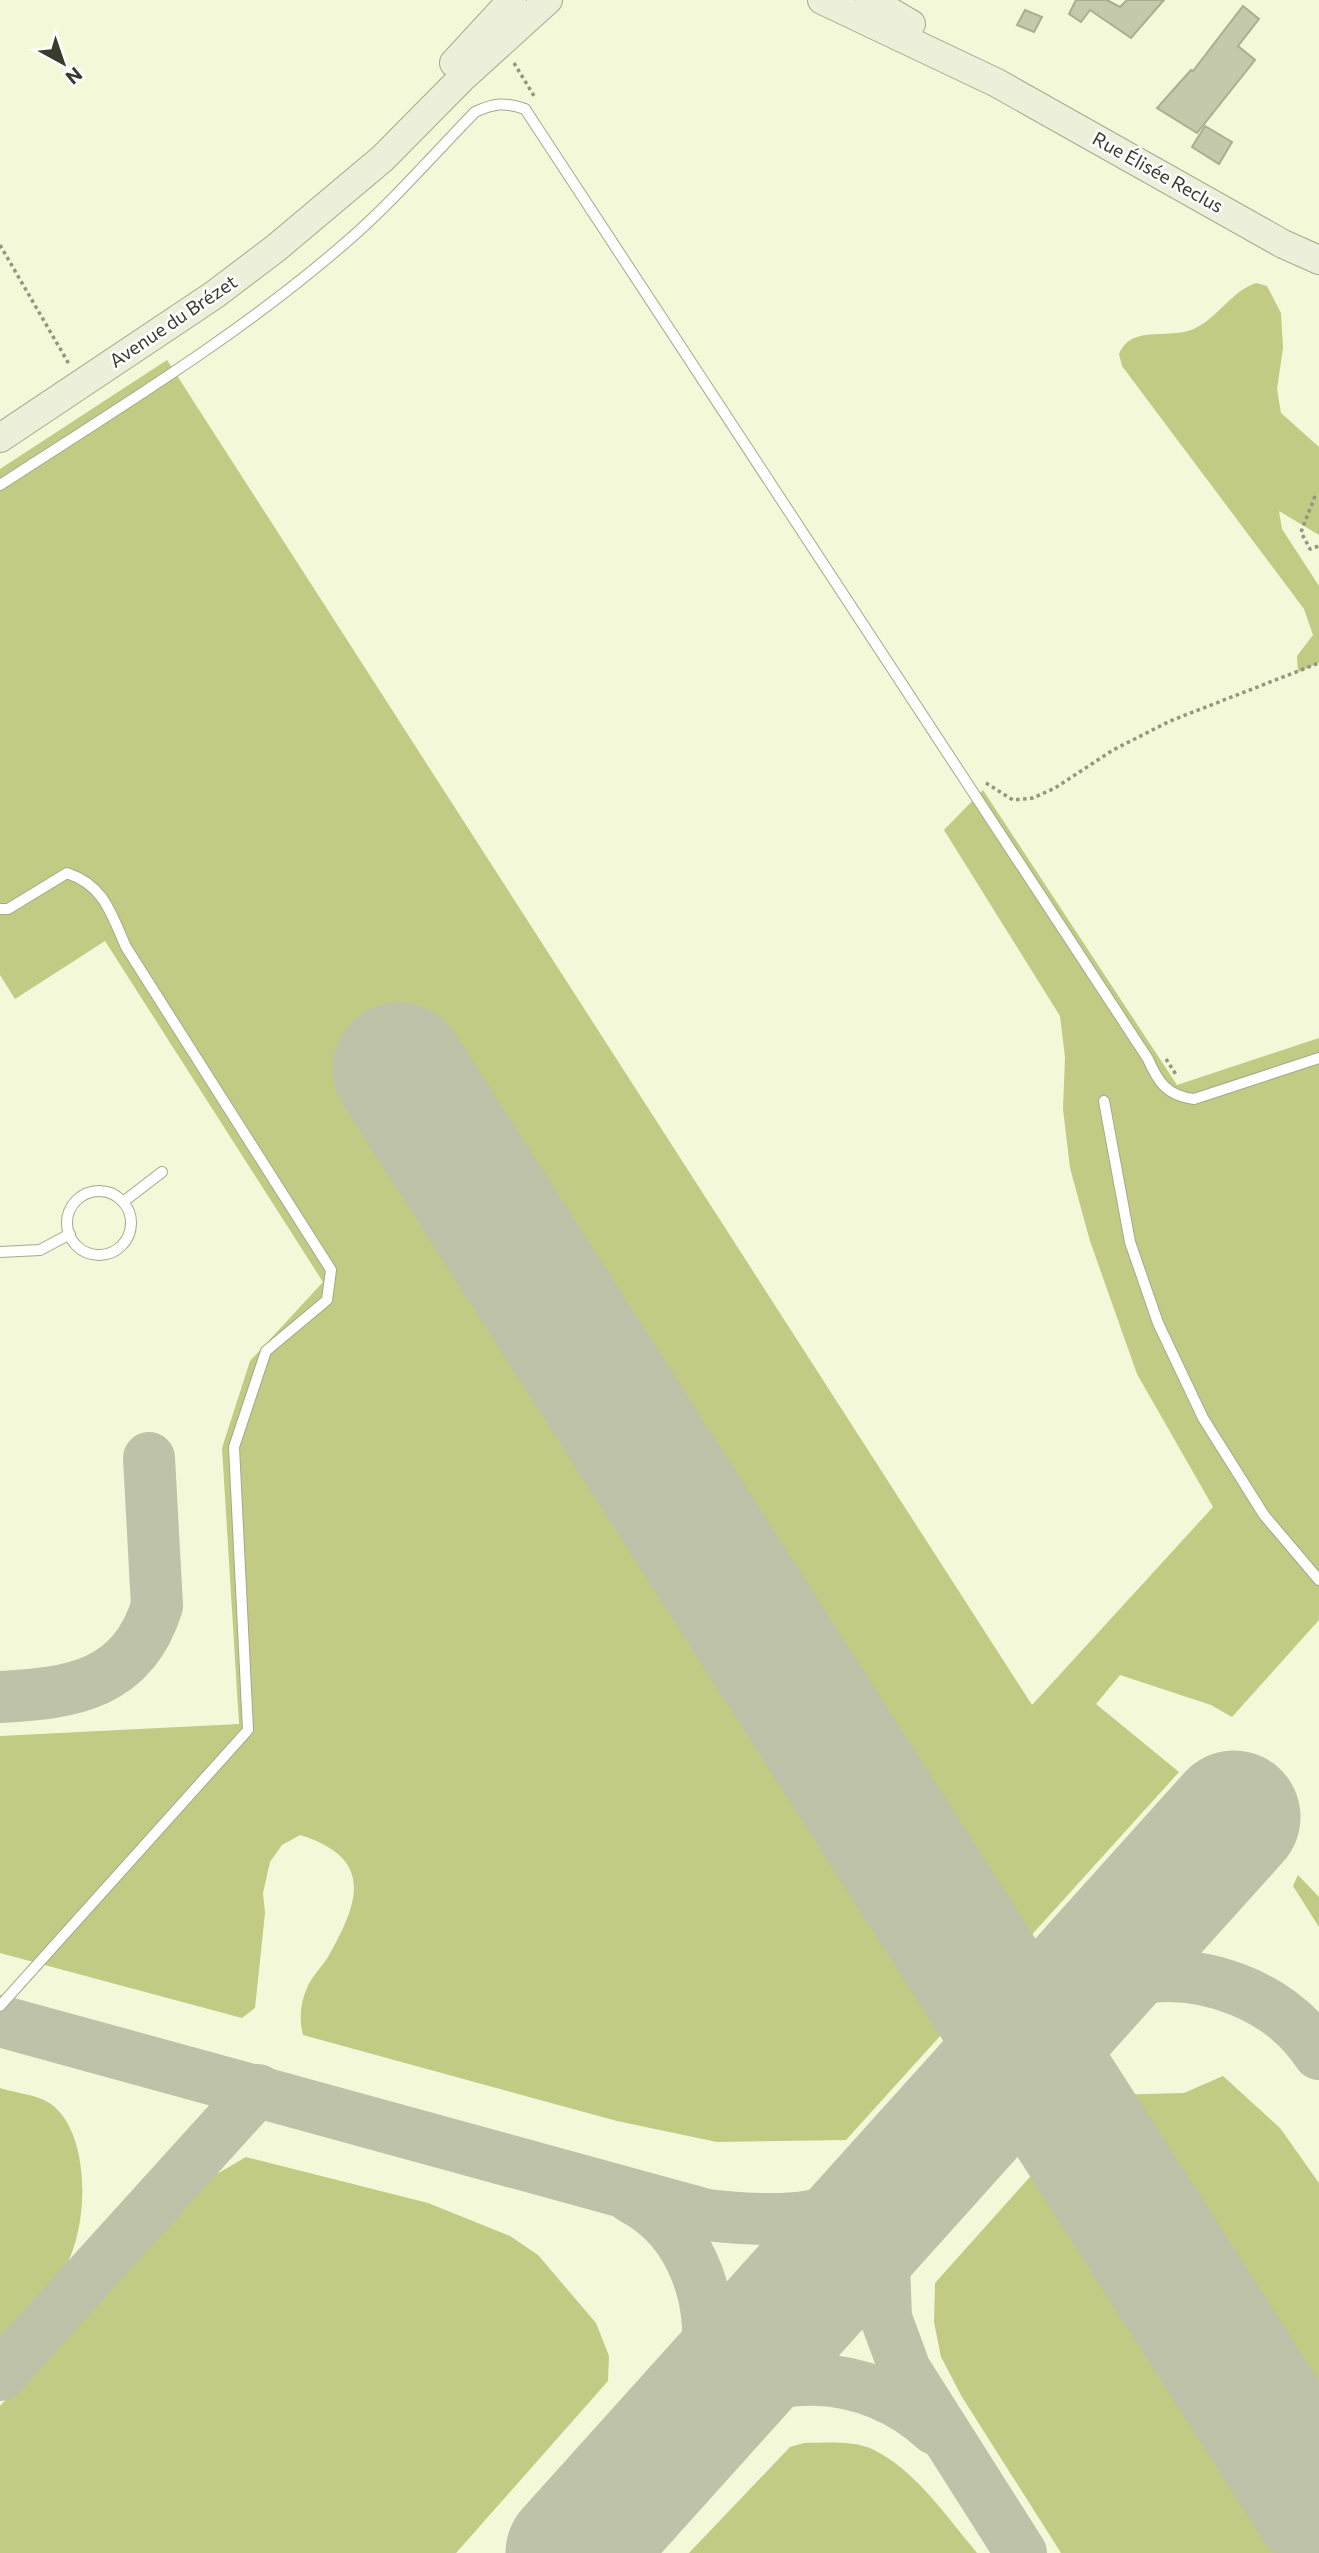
<svg xmlns="http://www.w3.org/2000/svg" width="1319" height="2553" font-family="Commissioner,sans-serif">
<style>
.green{fill:#c1cb83}
.lines{fill:none;stroke-linecap:round;stroke-linejoin:round}
.taxiway{stroke:#bec2a8;stroke-width:52}
.runway{stroke:#bec2a8;stroke-width:133}
.building{fill:#c4c9ab;stroke:#a9ae91;stroke-width:2}
.lane-casing{stroke:#a4a98c;stroke-width:12}
.secondary-casing{stroke:#a4a98c;stroke-width:30}
.path{stroke:#929681;stroke-width:3.5;stroke-dasharray:3.5 3.5;stroke-linecap:butt}
.lane{stroke:#fff;stroke-width:10}
.secondary{stroke:#ecefda;stroke-width:28}
.labels{text-anchor:middle;stroke-width:5;stroke-linejoin:round;paint-order:stroke}
.street-label{font-size:19px;fill:#393b2f;stroke:#fff}
</style>
<rect width="100%" height="100%" fill="#f3f8d9"/>
<g class="green">
<path d="M 1256,283 L 1267,286 L 1281,313 L 1283,348 L 1277,389 L 1281,413 L 1319,447 L 1319,535 L 1279,511 L 1282,529 L 1319,586 L 1319,663 L 1298,672 L 1297,656 L 1313,635 L 1304,609 L 1122,366 L 1119,354 C 1131,325 1165,339 1191,330 C 1217,320 1231,291 1256,283 Z"/>
<path d="M 167,360 L 1032,1705 L 1213,1507 L 1137,1374 L 1090,1241 L 1070,1168 L 1063,1109 L 1065,1057 L 1060,1016 L 944,830 L 983,790 L 1177,1085 L 1319,1038 L 1319,1620 L 1232,1717 L 1211,1705 L 1120,1675 L 1096,1704 L 1179,1772 L 846,2140 L 717,2142 L 617,2121 L 303,2035 C 299,2019 300,2004 307,1988 C 311,1977 322,1967 328,1957 C 360,1901 374,1858 300,1835 L 282,1845 L 270,1862 L 263,1893 L 265,1913 L 255,2008 L 242,2018 L 0,1953 L 0,1736 L 239,1724 L 222,1448 L 250,1361 L 323,1282 L 105,941 L 15,999 L 0,975 L 0,469 Z"/>
<path d="M 1298,1875 L 1319,1897 L 1319,1927 L 1293,1886 Z"/>
<path d="M 1223,2076 L 1280,2128 L 1319,2183 L 1319,2553 L 1061,2553 L 962,2397 L 941,2357 L 934,2322 L 935,2283 L 1090,2110 L 1108,2095 L 1184,2093 Z"/>
<path d="M 0,2088 C 15,2093 39,2095 51,2104 C 93,2135 89,2235 61,2274 C 44,2298 20,2320 0,2341 Z"/>
<path d="M 246,2157 L 428,2203 L 510,2236 L 538,2255 L 596,2323 L 609,2356 L 608,2381 L 456,2553 L 0,2553 L 0,2406 L 189,2197 L 215,2175 Z"/>
<path d="M 804,2443 C 825,2443 854,2440 874,2450 C 915,2470 948,2518 977,2553 L 689,2553 L 790,2447 Z"/>
</g>
<g class="lines">
<g class="taxiway">
<path d="M 0,1697 C 73,1693 132,1685 157,1606 L 149,1458"/>
<path d="M 0,2021 L 707,2215 C 763,2221 818,2225 870,2195 C 894,2181 917,2161 940,2144"/>
<path d="M 1039,2035 C 1056,2022 1075,2002 1095,1994 C 1109,1988 1126,1981 1141,1978 C 1207,1968 1282,1997 1319,2054"/>
<path d="M 928,2163 L 895,2215 L 884,2265 L 886,2318 L 905,2370 L 1021,2553"/>
<path d="M 632,2198 C 694,2230 720,2309 703,2375 C 697,2398 683,2418 670,2437"/>
<path d="M 0,2375 L 258,2090"/>
<path d="M 645,2472 C 661,2455 676,2436 694,2422 C 764,2362 869,2367 935,2429"/>
</g>
<g class="runway">
<path d="M 399,1069 L 1319,2504"/>
<path d="M 572,2553 L 1234,1817"/>
</g>
</g>
<g class="building">
<path d="M 1076,0 L 1107,0 L 1120,7 L 1127,0 L 1164,0 L 1131,38 L 1090,10 L 1081,22 L 1069,14 Z"/>
<path d="M 1243,6 L 1259,19 L 1238,46 L 1255,60 L 1197,133 L 1157,108 L 1191,70 L 1193,71 Z"/>
<path d="M 1025,10 L 1042,17 L 1034,32 L 1017,25 Z"/>
<path d="M 1205,126 L 1232,142 L 1219,164 L 1192,147 Z"/>
</g>
<g class="lines">
<defs>
<g id="lane">
<path d="M 0,485 C 117,409 238,336 344,244 C 391,204 432,156 475,112 C 494,103 505,102 525,109 L 1148,1059 C 1158,1082 1167,1096 1194,1099 L 1319,1058"/>
<path d="M 0,909 L 8,909 L 67,873 C 105,886 111,914 126,947 L 331,1270 L 327,1300 L 266,1351 L 234,1447 L 248,1730 L 0,2006"/>
<path d="M 1104,1101 L 1130,1242 L 1158,1323 L 1203,1418 L 1264,1515 L 1319,1580"/>
<circle cx="99" cy="1223" r="32"/>
<path d="M 123,1202 L 162,1172"/>
<path d="M 0,1252 L 40,1250 L 70,1234"/>
</g>
<g id="secondary">
<path d="M 822,0 L 997,83 L 1283,244 L 1319,260"/>
<path d="M 870,0 L 911,24"/>
<path d="M 454,63 L 512,0"/>
<path d="M 0,438 L 214,295 L 276,248 L 383,158 L 462,78 L 548,0"/>
</g>
</defs>
<use href="#lane" class="lane-casing"/>
<use href="#secondary" class="secondary-casing"/>
<g class="path">
<path d="M 514,63 L 534,96"/>
<path d="M 0,245 L 69,364"/>
<path d="M 1315,496 L 1301,532 L 1310,549 L 1319,546"/>
<path d="M 986,783 L 1013,800 L 1033,798 L 1055,788 L 1113,750 L 1170,721 L 1319,663"/>
<path d="M 1166,1059 L 1177,1076"/>
</g>
<use href="#lane" class="lane"/>
<use href="#secondary" class="secondary"/>
</g>
<g class="labels">
<g class="street-label">
<text transform="translate(1158 172) rotate(29)" y="7">Rue Élisée Reclus</text>
<text transform="translate(173 321) rotate(-34)" y="7">Avenue du Brézet</text>
</g>
</g>
<g transform="translate(63 63) rotate(140)" stroke="#ffffff" stroke-width="5" paint-order="stroke">
<path d="M0-5L12 26L0 18L-12 26Z" fill="#393b2f"/>
<text y="-10" font-size="19" font-weight="bold" text-anchor="middle" fill="#393b2f">N</text>
</g>
</svg>
